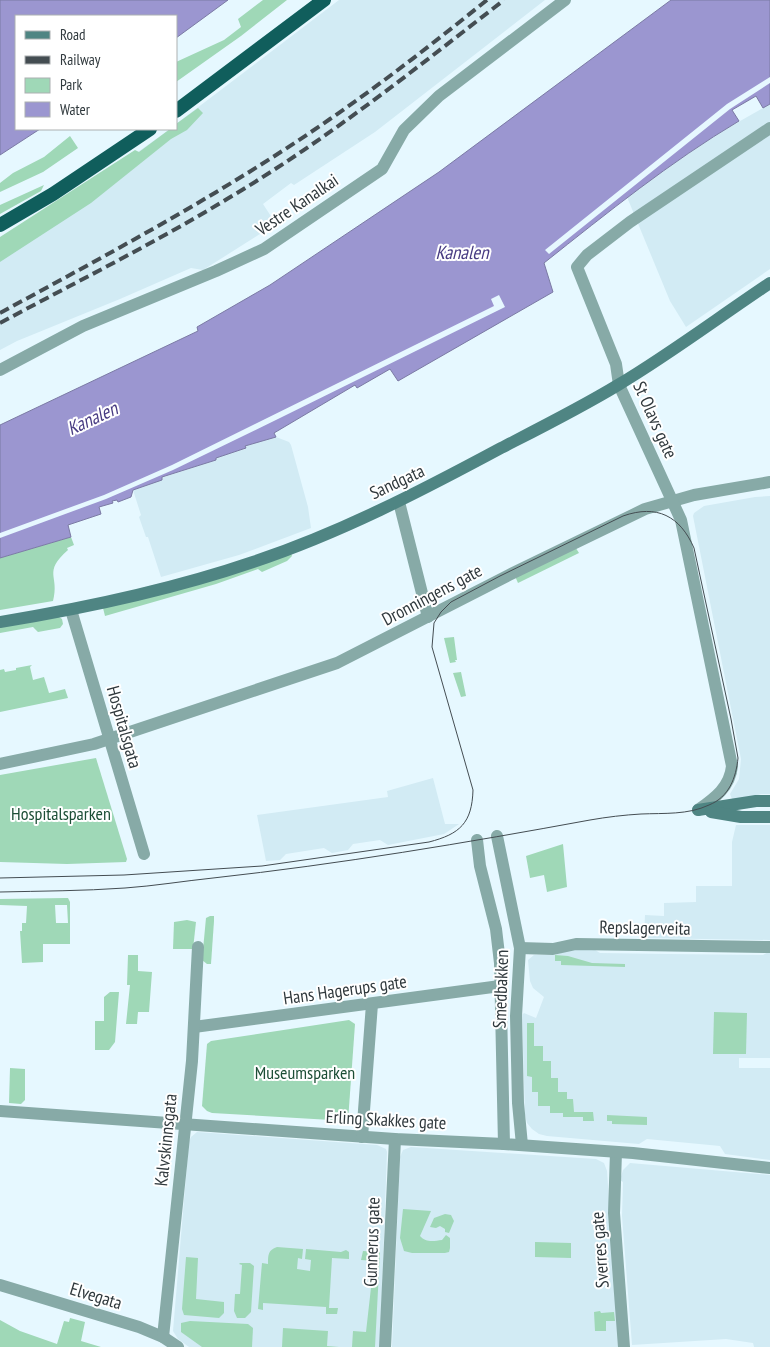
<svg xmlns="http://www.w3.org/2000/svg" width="770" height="1347" font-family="'PT Sans Narrow',sans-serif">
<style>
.built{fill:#d2ebf4}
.green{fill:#9fd8b7;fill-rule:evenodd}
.water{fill:#9b96d0;stroke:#7b7aa4}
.pier{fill:#e6f8ff}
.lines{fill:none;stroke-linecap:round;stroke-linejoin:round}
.minor{stroke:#87aaa7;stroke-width:12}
.tertiary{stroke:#87aaa7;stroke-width:12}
.secondary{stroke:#4f8583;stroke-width:12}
.trunk{stroke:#105e5c;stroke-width:14}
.tram{stroke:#444d52;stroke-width:1}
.rail{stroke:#444d52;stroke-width:4;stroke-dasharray:10 5;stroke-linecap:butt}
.labels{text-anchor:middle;stroke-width:4;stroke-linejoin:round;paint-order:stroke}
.street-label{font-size:18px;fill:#30393d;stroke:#fff}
.park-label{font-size:18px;fill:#1c4e36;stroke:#fff}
.water-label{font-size:19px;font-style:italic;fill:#473b82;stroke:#fff}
</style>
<rect width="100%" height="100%" fill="#e6f8ff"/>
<g class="built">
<path d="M 339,0 L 545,0 L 375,132 L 294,185 L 291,183 L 263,204 L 276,224 L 203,270 L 191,268 L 120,299 L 17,341 L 0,350 L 0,251 L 170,129 L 176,129 L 176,124 Z"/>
<path d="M 770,104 L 770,269 L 686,327 L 670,301 L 627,197 L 703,142 Z"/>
<path d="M 276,437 L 289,442 L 291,445 L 308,507 L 311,528 L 239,555 L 161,577 L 148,537 L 146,537 L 139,517 L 141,515 L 133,490 L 162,480 L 161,478 L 216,460 L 215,458 L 245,449 L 245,446 Z"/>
<path d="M 770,496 L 770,794 L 761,794 L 744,800 L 732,799 L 730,794 L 739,779 L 741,759 L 693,516 L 694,513 L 704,506 L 755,497 Z"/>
<path d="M 433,778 L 445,824 L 459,824 L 444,834 L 388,845 L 380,840 L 353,844 L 348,850 L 332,853 L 324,848 L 286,854 L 280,860 L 266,861 L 257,815 L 388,797 L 387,791 Z"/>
<path d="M 736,825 L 770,825 L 770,940 L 644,938 L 645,915 L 664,916 L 664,903 L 696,902 L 696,886 L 732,886 L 732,842 Z"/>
<path d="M 579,947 L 592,948 L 600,953 L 667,954 L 763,955 L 770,951 L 770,1058 L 739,1058 L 739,1068 L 770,1068 L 770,1160 L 725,1154 L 720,1146 L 647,1139 L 639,1144 L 547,1136 L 539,1134 L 532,1129 L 527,1123 L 525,1115 L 522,1015 L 524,1013 L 536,1018 L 544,997 L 533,988 L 530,981 L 528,960 L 534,955 L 555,955 Z"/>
<path d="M 197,1132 L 377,1145 L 386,1149 L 387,1152 L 380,1347 L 189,1347 L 178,1339 L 173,1331 L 189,1141 L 191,1137 Z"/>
<path d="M 411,1147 L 596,1159 L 604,1163 L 607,1171 L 619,1347 L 392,1347 L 400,1157 L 403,1150 Z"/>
<path d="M 630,1163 L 770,1175 L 770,1347 L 754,1347 L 753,1343 L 726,1339 L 632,1345 L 622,1216 L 623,1182 L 620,1180 L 623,1170 Z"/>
</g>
<g class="green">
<path d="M 263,0 L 287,0 L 241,36 L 176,82 L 176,62 L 224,40 L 241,27 L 238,19 Z"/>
<path d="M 198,108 L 203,113 L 187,130 L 171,139 L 91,203 L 0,262 L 0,237 L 135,150 L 139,152 L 170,129 L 176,129 L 176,124 Z"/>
<path d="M 70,136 L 78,148 L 43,172 L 0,192 L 0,183 L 13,173 L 44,157 Z"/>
<path d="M 44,185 L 41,191 L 0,214 L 0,205 Z"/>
<path d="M 71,537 L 74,545 L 67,548 L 68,550 C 42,573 60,575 53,601 L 0,610 L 0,558 Z"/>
<path d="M 574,545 L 579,553 L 518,583 L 514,574 Z"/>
<path d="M 291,553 L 292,556 L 287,561 L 262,572 L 258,569 L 216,584 L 105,616 L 103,608 Z"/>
<path d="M 59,617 L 62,619 L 63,624 L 60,628 L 38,632 L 33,627 L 0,633 L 0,627 Z"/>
<path d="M 454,637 L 457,660 L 455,660 L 456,662 L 450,663 L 444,638 Z"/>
<path d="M 32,665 L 30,667 L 33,680 L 44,677 L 49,693 L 65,689 L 68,698 L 0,712 L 0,670 L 4,669 L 5,672 L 16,670 L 16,668 Z"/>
<path d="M 461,672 L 466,696 L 461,697 L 453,673 Z"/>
<path d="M 96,758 L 127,859 L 126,862 L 67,864 L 0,862 L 0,775 Z"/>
<path d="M 563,844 L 567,887 L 547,892 L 544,875 L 530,878 L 526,856 Z"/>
<path d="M 65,898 L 68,898 L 70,902 L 70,944 L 43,944 L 43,962 L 22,963 L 20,931 L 22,931 L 22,923 L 26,923 L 27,906 L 0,905 L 0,899 ZM 55,905 L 67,905 L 68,923 L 56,923 Z"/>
<path d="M 210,916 L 214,916 L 214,921 L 211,964 L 207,964 L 202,960 L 206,918 Z"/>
<path d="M 187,920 L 196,922 L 193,949 L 173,949 L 174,922 Z"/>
<path d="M 128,955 L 138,955 L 138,971 L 152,972 L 149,1012 L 138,1012 L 137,1024 L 126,1024 L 130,985 L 127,985 Z"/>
<path d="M 555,955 L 568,956 L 592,963 L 625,964 L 625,967 L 561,965 L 561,961 L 555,961 Z"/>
<path d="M 110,992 L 119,992 L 115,1042 L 109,1050 L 95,1050 L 95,1021 L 104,1021 L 104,997 Z"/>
<path d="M 714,1012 L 747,1013 L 746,1054 L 713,1054 Z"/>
<path d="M 349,1020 L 355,1024 L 348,1121 L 212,1113 L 207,1111 L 202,1106 L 207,1044 L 211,1041 Z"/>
<path d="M 527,1023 L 534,1023 L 534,1046 L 543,1046 L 543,1061 L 551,1061 L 551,1078 L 558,1078 L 558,1092 L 567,1092 L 567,1099 L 573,1099 L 574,1112 L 593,1112 L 594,1121 L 583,1121 L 583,1117 L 563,1117 L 563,1113 L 550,1113 L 550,1106 L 538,1106 L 538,1092 L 532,1092 L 532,1077 L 527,1076 Z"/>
<path d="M 10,1068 L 25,1069 L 25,1100 L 21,1104 L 9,1103 Z"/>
<path d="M 607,1115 L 647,1117 L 647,1125 L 612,1124 L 612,1121 L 607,1121 Z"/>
<path d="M 403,1209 L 431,1211 L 420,1236 C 426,1243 434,1241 442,1240 L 446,1235 L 450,1238 L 450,1248 L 449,1252 L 445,1253 L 412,1253 L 404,1251 L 400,1238 Z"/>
<path d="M 445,1214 L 451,1215 L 454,1221 L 449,1233 L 445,1232 L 445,1229 L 440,1226 L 436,1228 L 430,1227 L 434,1218 Z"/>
<path d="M 535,1242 L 571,1243 L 571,1258 L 535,1257 Z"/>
<path d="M 277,1247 L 303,1249 L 302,1259 L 298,1258 L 297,1269 L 310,1271 L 311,1260 L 305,1259 L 306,1249 L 341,1252 L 346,1250 L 349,1252 L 349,1259 L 332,1258 L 329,1308 L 338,1308 L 337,1314 L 326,1314 L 326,1307 L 263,1303 L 263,1310 L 258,1309 L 262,1263 L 268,1264 C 268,1255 268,1250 277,1247 Z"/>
<path d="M 363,1251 L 380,1252 L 375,1347 L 352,1347 L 353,1331 L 366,1332 L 374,1261 L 361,1260 Z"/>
<path d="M 186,1257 L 198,1258 L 196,1299 L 224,1302 L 224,1313 L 219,1318 L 184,1315 L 182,1309 Z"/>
<path d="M 240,1263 L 250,1263 L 254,1266 L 251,1312 L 245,1318 L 237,1318 L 234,1311 L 235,1294 L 240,1294 L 242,1265 L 239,1264 Z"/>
<path d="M 600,1311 L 601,1313 L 614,1312 L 615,1321 L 606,1321 L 606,1331 L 595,1331 L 594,1312 Z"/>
<path d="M 70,1318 L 85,1322 L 81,1341 L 101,1347 L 0,1347 L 0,1320 L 20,1331 L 57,1344 L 64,1321 L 69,1322 Z"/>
<path d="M 190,1321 L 248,1324 L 253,1328 L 252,1347 L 202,1347 L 181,1332 L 181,1323 Z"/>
<path d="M 283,1328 L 328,1331 L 327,1346 L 339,1347 L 282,1347 Z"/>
</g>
<g class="water">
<path d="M 0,0 L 228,0 L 176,38 L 176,16 L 16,16 L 16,129 L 40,129 L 0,155 Z"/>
<path d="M 671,0 L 770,0 L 770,104 L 763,108 L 756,96 L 732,110 L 739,121 C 670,162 607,213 544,263 L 553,292 L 398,381 L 390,369 L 357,388 L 355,385 L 274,433 L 276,437 L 245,446 L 246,448 L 216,458 L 216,460 L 162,477 L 162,480 L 133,490 L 131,497 L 118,502 L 117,500 L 112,501 L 113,503 L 99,507 L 101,514 L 68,525 L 71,537 L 0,558 L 0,425 L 198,331 L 197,327 L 270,285 L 439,172 Z"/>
</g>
<g class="pier">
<path d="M 770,77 L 770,83 L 730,109 L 549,254 L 545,250 L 727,104 Z"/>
<path d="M 499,295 L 505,307 L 280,418 L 173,470 L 106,499 L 0,538 L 0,533 L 104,495 L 172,465 L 494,306 L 491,299 Z"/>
</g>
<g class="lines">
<g class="minor">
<path d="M 0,370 L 83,326 L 216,271 L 264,249 L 382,169 L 404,130 L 439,96 L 565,0"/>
<path d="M 71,610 L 144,854"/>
<path d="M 0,764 L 94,744 L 337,663 L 509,575 L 645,509 L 694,495 L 770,482"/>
<path d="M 698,810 C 715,798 730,787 732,766 L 681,520 L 619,385 L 616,364 L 577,267 L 587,255 L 630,222 L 770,128"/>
<path d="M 520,948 L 553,949 L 576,944 L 770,947"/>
<path d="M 194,1027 L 500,986"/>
<path d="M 0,1111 L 395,1139 L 504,1144"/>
<path d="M 362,1137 L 372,1004"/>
<path d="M 616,1152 L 614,1213 L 624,1347"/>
<path d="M 0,1285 L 139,1327 L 163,1337 L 178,1347"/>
<path d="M 163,1337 L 192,1061 L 198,947"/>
<path d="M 385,1347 L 395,1139"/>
</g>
<g class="tertiary">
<path d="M 399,502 L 428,617"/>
<path d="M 497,836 L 520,948 L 516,1016 L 518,1103 L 522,1145"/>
<path d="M 477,840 L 480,866 L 496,929 L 500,963 L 504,1144 L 633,1153 L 770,1168"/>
</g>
<g class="secondary">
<path d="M 0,622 C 86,608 171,590 253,562 C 340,533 421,491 501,448 C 540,428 580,408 618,385 C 670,354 719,317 770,283"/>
<path d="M 698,810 L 756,801 L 770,801"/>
<path d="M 711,812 L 741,817 L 770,817"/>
</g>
<g class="trunk">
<path d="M 176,111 L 324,0"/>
<path d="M 0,225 L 53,194 L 150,129"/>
</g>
<path class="tram" d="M 0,878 L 124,875 L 262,866 L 429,842 C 460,834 472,823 473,790 L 432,647 L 434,623 L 441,612 L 451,602 L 500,576 L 623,516 C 657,504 680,516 694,548 L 731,719 L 738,758 C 736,778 729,797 709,805 C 688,815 664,813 641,814 C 624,815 607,817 590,820 C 465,843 340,864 213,878 C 184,881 154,886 125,888 C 83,891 41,891 0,892"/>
<g class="rail">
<path d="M 0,313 C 112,252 225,192 330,119 C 384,82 436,41 487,0"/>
<path d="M 0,323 C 76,282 153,244 227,199 C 325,141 414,70 504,0"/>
</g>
</g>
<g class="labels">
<g class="street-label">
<text transform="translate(297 205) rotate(-34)" y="6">Vestre Kanalkai</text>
<text transform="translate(655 420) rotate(66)" y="6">St Olavs gate</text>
<text transform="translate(397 482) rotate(-25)" y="6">Sandgata</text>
<text transform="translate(432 595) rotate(-28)" y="6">Dronningens gate</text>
<text transform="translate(124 727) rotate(74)" y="6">Hospitalsgata</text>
<text transform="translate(645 928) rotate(1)" y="6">Repslagerveita</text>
<text transform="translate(501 989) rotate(-88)" y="6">Smedbakken</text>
<text transform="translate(345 990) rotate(-8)" y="6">Hans Hagerups gate</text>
<text transform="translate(386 1120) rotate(3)" y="6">Erling Skakkes gate</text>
<text transform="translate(166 1140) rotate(-84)" y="6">Kalvskinnsgata</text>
<text transform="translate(372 1242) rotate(-88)" y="6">Gunnerus gate</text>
<text transform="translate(600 1250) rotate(-94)" y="6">Sverres gate</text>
<text transform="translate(96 1296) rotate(17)" y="6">Elvegata</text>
</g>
<g class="park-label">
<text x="61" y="820">Hospitalsparken</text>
<text x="305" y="1079">Museumsparken</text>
</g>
<g class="water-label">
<text x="462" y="259">Kanalen</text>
<text transform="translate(92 418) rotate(-25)" y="7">Kanalen</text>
</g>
</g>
<rect x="15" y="15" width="162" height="115" fill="#ffffff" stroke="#acb0b1"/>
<rect x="25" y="31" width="25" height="8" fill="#4f8583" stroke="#acb0b1"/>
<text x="60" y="40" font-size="15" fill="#30393d">Road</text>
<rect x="25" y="56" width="25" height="8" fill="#444d52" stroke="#acb0b1"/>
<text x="60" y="65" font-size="15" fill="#30393d">Railway</text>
<rect x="25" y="78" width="25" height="15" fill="#9fd8b7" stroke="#acb0b1"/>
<text x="60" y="90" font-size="15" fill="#30393d">Park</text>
<rect x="25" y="102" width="25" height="15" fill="#9b96d0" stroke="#acb0b1"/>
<text x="60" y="115" font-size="15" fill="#30393d">Water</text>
</svg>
